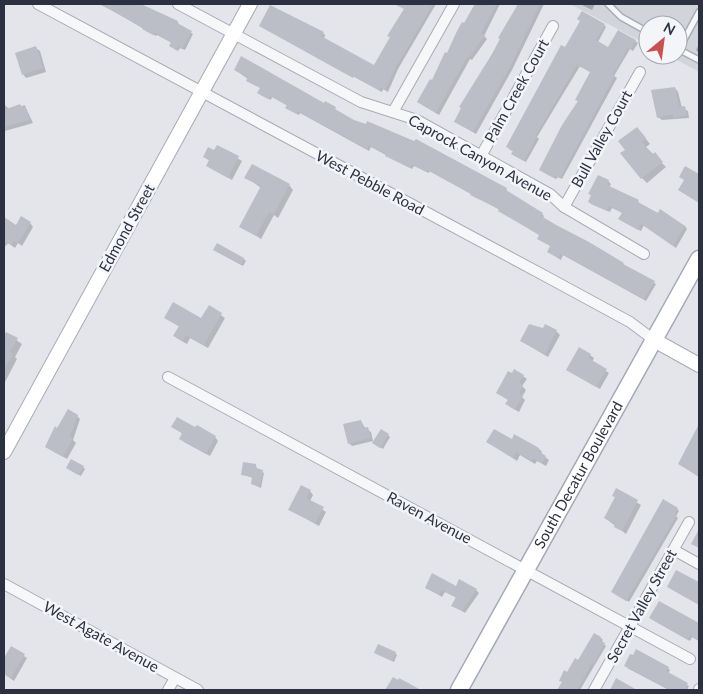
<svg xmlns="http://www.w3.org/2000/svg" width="703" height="694" font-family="Lato,sans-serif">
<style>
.built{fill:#d2d4dc}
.shadow{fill:#0003}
.building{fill:#bbbec7}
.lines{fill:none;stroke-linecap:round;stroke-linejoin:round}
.lane-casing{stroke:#a9abb5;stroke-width:8}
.street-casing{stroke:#a9abb5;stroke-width:12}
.secondary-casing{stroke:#a9abb5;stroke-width:16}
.primary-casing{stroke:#a4a8b6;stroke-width:19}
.lane{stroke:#f6f7f9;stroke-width:5}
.street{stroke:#f6f7f9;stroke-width:10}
.secondary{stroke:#fff;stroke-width:14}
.primary{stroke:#fff;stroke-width:16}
.labels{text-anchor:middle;stroke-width:5;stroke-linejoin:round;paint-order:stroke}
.street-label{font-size:15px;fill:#2c3142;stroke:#f3f5f8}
</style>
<rect width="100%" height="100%" fill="#e4e5eb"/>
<path class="built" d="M 570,4 L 699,4 L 699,72 L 668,55 L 678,55 L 678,25 L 648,25 L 648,45 Z"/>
<g class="shadow">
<path d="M 101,4 L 139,4 L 178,22 L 179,26 L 193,34 L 185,50 L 180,48 L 178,51 L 173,48 L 172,43 L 157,35 L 156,36 Z"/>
<path d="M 406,4 L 436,4 L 398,69 L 388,92 L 383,89 L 382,92 L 260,26 L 323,33 L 325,35 L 324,39 L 374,66 L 406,10 L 403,8 Z"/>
<path d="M 475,4 L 500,4 L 484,36 L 487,39 L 472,60 L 470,59 L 439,115 L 421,104 Z"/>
<path d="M 519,4 L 547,4 L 544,4 L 512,70 L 476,134 L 456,122 Z"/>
<path d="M 580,4 L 595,4 L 592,10 Z"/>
<path d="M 604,25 L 606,27 L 598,42 L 608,48 L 618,31 L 638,43 L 633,51 L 630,49 L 614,76 L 617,78 L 562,179 L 558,177 L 556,179 L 543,172 L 592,73 L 580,66 L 537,137 L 539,139 L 526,162 L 515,156 L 514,152 L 509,149 L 565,49 Z"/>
<path d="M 699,44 L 699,53 L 696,50 Z"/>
<path d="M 36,48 L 40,51 L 46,72 L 26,78 L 23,74 Z"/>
<path d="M 235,70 L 335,108 L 336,112 L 354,121 L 506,189 L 508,193 L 542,214 L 544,216 L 543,218 L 656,284 L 646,301 L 563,255 L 561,260 L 549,252 L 552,247 L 540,235 L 500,210 L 430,171 L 429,173 L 414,166 L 412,169 L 371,147 L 369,151 L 300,113 L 299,115 L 289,110 L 288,106 L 272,97 L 271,100 L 261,95 L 261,88 Z"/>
<path d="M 675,88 L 678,92 L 682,108 L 688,111 L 689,118 L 662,120 L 658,117 Z"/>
<path d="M 4,104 L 9,109 L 25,106 L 33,123 L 5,131 Z"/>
<path d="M 641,133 L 650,144 L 646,147 L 666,167 L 647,183 L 642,178 Z"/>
<path d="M 218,146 L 242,161 L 232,180 L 207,166 L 210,161 L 204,157 L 215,152 Z"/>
<path d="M 246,177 L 289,185 L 293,190 L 278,218 L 274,215 L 261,239 L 241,226 L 261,188 Z"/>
<path d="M 608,181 L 611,184 L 609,188 L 638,201 L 640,205 L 685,226 L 687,229 L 676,248 L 644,225 L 641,231 L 622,221 L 623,213 L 612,208 L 610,212 L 591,204 L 589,201 Z"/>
<path d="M 4,219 L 16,226 L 30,223 L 33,227 L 22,246 L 18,243 L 15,248 L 8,243 L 6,246 L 4,245 Z"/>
<path d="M 215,250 L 244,259 L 246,261 L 243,266 Z"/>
<path d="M 209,307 L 225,318 L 208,348 L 190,338 L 187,344 L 178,339 L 175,336 L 180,327 L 165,318 L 202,320 Z"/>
<path d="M 556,331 L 560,335 L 548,357 L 521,341 Z"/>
<path d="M 6,333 L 22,344 L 15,357 L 17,359 L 4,384 L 4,338 Z"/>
<path d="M 590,355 L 594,358 L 592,362 L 609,373 L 600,389 L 572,373 Z"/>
<path d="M 523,376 L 527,379 L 522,386 L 526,390 L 522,397 L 525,400 L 519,412 L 510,407 L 507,403 L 509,400 L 498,393 Z"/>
<path d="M 77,416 L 80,419 L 73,440 L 76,443 L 67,459 L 46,446 L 58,430 Z"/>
<path d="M 361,421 L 365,428 L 371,432 L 373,441 L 352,446 L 349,443 Z"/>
<path d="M 173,427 L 215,437 L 218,441 L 210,456 L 184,442 L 183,434 Z"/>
<path d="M 699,428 L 699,477 L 679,464 Z"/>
<path d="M 388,435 L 390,437 L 383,449 L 376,445 Z"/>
<path d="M 512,440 L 539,449 L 542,452 L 541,454 L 549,460 L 546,466 L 537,461 L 535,464 L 520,455 L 517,461 L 488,442 Z"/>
<path d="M 256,466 L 258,470 L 264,473 L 261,488 L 252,484 L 253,478 L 242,474 Z"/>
<path d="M 83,467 L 85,469 L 81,476 L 67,468 Z"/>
<path d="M 616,490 L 641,505 L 626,534 L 605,518 L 616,498 L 613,495 Z"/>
<path d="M 310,491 L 313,495 L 310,501 L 326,512 L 319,526 L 290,510 Z"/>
<path d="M 677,509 L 679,511 L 676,516 L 678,518 L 629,602 L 615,594 Z"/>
<path d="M 426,587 L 456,587 L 476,590 L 479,593 L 465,613 L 453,605 L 457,598 L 445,592 L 442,597 Z"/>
<path d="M 660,603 L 699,626 L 699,641 L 692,637 L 690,641 L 653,620 Z"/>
<path d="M 601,638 L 603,640 L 601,642 L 606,646 L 580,690 L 559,690 L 563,683 L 560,680 Z"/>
<path d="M 11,648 L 27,658 L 14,681 L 4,674 L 4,660 Z"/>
<path d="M 375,653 L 395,653 L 397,655 L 394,662 Z"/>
<path d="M 627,668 L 668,668 L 670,670 L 668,674 L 689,686 L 687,690 L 669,690 Z"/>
</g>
<g class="building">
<path d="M 99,4 L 141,4 L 178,21 L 177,23 L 192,31 L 182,49 L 178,47 L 176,50 L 169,46 L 171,42 L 155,33 L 153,35 L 142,29 L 143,27 Z"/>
<path d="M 394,4 L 433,4 L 396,67 L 385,90 L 380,88 L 379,90 L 354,76 L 353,78 L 259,26 L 270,5 L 324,32 L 321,36 L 374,65 L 390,37 L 387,36 L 404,9 Z"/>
<path d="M 475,4 L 497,4 L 481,33 L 485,35 L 469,58 L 467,57 L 436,113 L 417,102 L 430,79 L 432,80 L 445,52 L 447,53 L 457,31 L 462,22 L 464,23 Z"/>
<path d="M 518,4 L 540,4 L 510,67 L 473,132 L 454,122 L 461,108 L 459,107 L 492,54 L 500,39 L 498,38 Z"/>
<path d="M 582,11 L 605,24 L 596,40 L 608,47 L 618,30 L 636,40 L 631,49 L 628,48 L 613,74 L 615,75 L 560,178 L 555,176 L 554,178 L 539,170 L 562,125 L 578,101 L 575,100 L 590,72 L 577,65 L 536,135 L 537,136 L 524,161 L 511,154 L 513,151 L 506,147 L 561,45 L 565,47 L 580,21 L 577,19 Z"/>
<path d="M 36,46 L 43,68 L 22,75 L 15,53 Z"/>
<path d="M 241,56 L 324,103 L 325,101 L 336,107 L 335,109 L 354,120 L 366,124 L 367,121 L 414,141 L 416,139 L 507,188 L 506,190 L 543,213 L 541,216 L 558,226 L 589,242 L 624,263 L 623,264 L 655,281 L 644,299 L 561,254 L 558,258 L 547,252 L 550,246 L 537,239 L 539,235 L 498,211 L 499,209 L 470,195 L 471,194 L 427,170 L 426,172 L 412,164 L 410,168 L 385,156 L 386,154 L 369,145 L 367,149 L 298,111 L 297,114 L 285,108 L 287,105 L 270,96 L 268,99 L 257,93 L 260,88 L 246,81 L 248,77 L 234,70 Z"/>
<path d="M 675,87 L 679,107 L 685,106 L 687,115 L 673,118 L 673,114 L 657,118 L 651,90 Z"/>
<path d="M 20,104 L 21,106 L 25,105 L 30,120 L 4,127 L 4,110 Z"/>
<path d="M 637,127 L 646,138 L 642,142 L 652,155 L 655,152 L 663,162 L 641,179 L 620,153 L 625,150 L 618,141 Z"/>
<path d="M 217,145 L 239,156 L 228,178 L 206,166 L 209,160 L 203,157 L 208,147 L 214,150 Z"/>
<path d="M 252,164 L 290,184 L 274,214 L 269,212 L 256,236 L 239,227 L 261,186 L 244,178 Z"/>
<path d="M 685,166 L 699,174 L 699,203 L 678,190 L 684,180 L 679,177 Z"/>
<path d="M 598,175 L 609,180 L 607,185 L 639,200 L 638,202 L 658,213 L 660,209 L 685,226 L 673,246 L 641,224 L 638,230 L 618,219 L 622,213 L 609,206 L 607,211 L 588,202 L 591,195 L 588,194 Z"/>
<path d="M 21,216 L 31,222 L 18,243 L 14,241 L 11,245 L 4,241 L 4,217 L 16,225 Z"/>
<path d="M 217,243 L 244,258 L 241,265 L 213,250 Z"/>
<path d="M 173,302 L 201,318 L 209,305 L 222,313 L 204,345 L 186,335 L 183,341 L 173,336 L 179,326 L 164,318 Z"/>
<path d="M 529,324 L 543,328 L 545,324 L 557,330 L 545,354 L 520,341 Z"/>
<path d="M 6,332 L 18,338 L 10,352 L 13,354 L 4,370 L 4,336 Z"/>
<path d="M 579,347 L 591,354 L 588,358 L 607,369 L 596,387 L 566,370 Z"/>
<path d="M 514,369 L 524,375 L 519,383 L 523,385 L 519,393 L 523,396 L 515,409 L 505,404 L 508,400 L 496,393 L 508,371 L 512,373 Z"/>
<path d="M 68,409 L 78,415 L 70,436 L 73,438 L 63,457 L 45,447 L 55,426 L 57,428 Z"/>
<path d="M 177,417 L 195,427 L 197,425 L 216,436 L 206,454 L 179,439 L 182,433 L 171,427 Z"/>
<path d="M 361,420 L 363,428 L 368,427 L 371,438 L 348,444 L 343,424 Z"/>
<path d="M 699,424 L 699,476 L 678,464 Z"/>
<path d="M 381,429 L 389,434 L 380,448 L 372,443 Z"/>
<path d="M 494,429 L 512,439 L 514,434 L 539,448 L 538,451 L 546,456 L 542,463 L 533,458 L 532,461 L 516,452 L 513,458 L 486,442 Z"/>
<path d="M 71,459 L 84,466 L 78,475 L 66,468 Z"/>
<path d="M 243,462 L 256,464 L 256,468 L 263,470 L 260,486 L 251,484 L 252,477 L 241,475 Z"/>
<path d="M 301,485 L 311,490 L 306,498 L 324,507 L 315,523 L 288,510 Z"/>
<path d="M 616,488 L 638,500 L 622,531 L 614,527 L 615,524 L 604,518 L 615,497 L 612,496 Z"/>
<path d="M 663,499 L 678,508 L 675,514 L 677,515 L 626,601 L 611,592 Z"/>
<path d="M 699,529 L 699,548 L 691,544 Z"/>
<path d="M 676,570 L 699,582 L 699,605 L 667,587 Z"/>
<path d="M 432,573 L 456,586 L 459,579 L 477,589 L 462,611 L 451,606 L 456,597 L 442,590 L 439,595 L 425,588 Z"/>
<path d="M 659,601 L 699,623 L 699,641 L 690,636 L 688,640 L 649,618 Z"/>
<path d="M 594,633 L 601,637 L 600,640 L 605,643 L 594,664 L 592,663 L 577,690 L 557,690 L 562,682 L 559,681 L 564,670 L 567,672 L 575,658 L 578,660 Z"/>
<path d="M 378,644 L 396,652 L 392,661 L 374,653 Z"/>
<path d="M 11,646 L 25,654 L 11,678 L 4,674 L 4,658 Z"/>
<path d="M 636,649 L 669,667 L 666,671 L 688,683 L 684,690 L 671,690 L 624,666 L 630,654 L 633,655 Z"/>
<path d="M 393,677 L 398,680 L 399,678 L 421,690 L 385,690 Z"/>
<path d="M 616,678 L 637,690 L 610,690 Z"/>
</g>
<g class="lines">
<defs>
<g id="lane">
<path d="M 608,4 L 621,17 L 648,32"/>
<path d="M 678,49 L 699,60"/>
<path d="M 679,49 L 699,12"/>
</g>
<g id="street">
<path d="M 38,4 L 547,277 L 630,322 L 654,340"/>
<path d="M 178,4 L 361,102 L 417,120 L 550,194 L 564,207 L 644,254"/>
<path d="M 393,112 L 454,4"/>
<path d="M 481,156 L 553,26"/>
<path d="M 564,207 L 640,72"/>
<path d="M 168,377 L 690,659"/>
<path d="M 674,550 L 699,564"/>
<path d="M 4,584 L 198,690"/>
<path d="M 168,690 L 175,678"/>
<path d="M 594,690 L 689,522"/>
<path d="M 699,690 L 699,689"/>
</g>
<g id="secondary">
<path d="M 654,340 L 699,365"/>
<path d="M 4,452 L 250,4"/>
</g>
<g id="primary">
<path id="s1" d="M 459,690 L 699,259"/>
</g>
</defs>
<use href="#lane" class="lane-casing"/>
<use href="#street" class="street-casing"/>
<use href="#secondary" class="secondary-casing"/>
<use href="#primary" class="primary-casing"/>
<use href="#lane" class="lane"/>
<use href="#street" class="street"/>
<use href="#secondary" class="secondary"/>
<use href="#primary" class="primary"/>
</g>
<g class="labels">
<g class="street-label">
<text transform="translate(517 91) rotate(-61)" y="5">Palm Creek Court</text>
<text transform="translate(602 139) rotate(-61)" y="5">Bull Valley Court</text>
<text transform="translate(480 158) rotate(29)" y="5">Caprock Canyon Avenue</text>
<text transform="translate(370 183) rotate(28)" y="5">West Pebble Road</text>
<text transform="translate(127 228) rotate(-61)" y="5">Edmond Street</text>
<text dy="5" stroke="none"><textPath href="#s1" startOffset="246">South Decatur Boulevard</textPath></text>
<text transform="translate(429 518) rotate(28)" y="5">Raven Avenue</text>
<text transform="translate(642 606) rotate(-61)" y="5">Secret Valley Street</text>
<text transform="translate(101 637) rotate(29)" y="5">West Agate Avenue</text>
</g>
</g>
<rect width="703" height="694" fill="none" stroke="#2c3142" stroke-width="10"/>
<g transform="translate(663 40) rotate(29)"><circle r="24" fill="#f3f5f8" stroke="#a3a7af"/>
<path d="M0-4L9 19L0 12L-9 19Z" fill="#c75252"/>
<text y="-8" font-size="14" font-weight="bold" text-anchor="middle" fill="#2c3142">N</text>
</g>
</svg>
